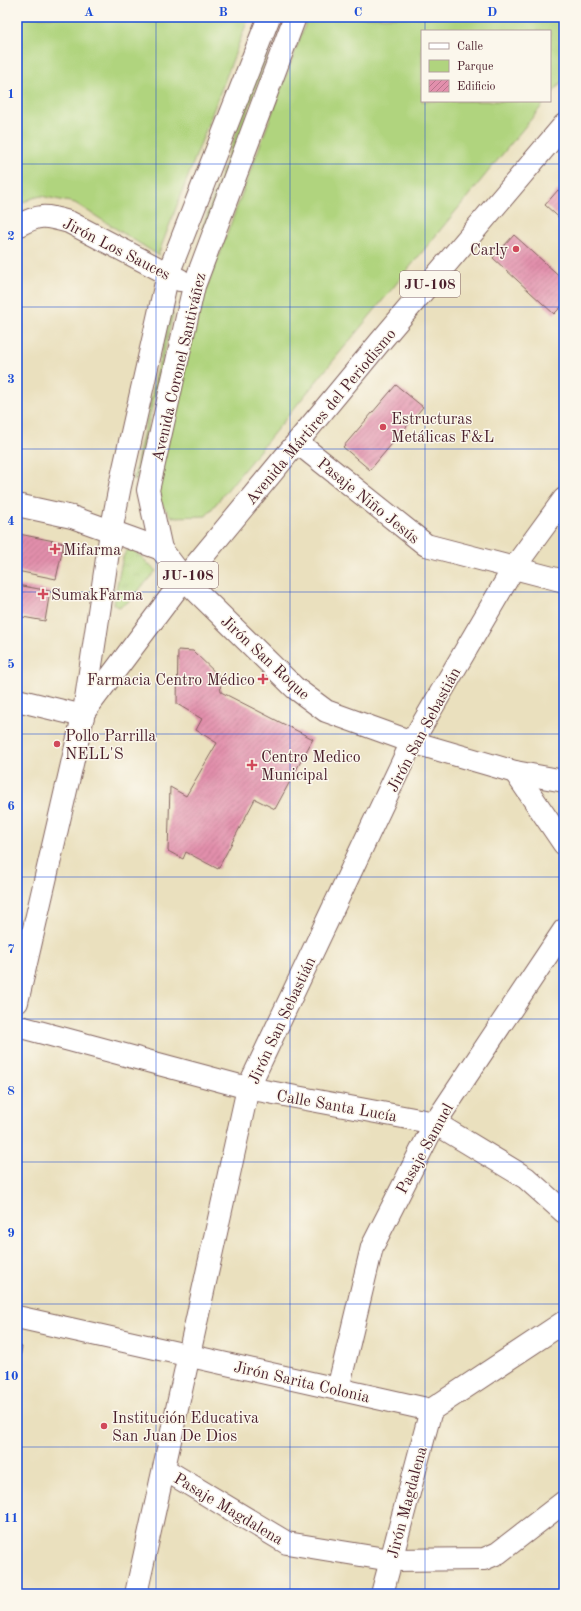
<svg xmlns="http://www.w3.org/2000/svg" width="581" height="1611" font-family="'Old Standard TT',serif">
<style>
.grass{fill:url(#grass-tufts);stroke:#7d7a54}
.park{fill:#b0d47e;stroke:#7d7a54}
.building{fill:url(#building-hatch)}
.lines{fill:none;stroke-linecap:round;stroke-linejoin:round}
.minor-casing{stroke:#82635e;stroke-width:24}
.major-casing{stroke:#82635e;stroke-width:24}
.minor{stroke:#fff;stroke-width:22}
.major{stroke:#fff;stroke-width:22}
.grid{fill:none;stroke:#1d4ed8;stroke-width:1;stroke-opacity:0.55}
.poi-dot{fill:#d1495b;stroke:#fbf7ec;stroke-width:1.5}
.labels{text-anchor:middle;stroke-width:3;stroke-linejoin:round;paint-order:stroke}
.shield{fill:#fbf7ec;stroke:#7f6065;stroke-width:1}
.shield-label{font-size:15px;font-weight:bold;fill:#4a1f2b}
.street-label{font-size:16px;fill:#4a1f2b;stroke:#fbf7ec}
.poi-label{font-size:16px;fill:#4a1f2b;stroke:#fbf7ec;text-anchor:start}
.neatline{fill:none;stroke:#1d4ed8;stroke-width:1.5}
.grid-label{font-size:13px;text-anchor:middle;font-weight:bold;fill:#1d4ed8}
</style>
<defs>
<pattern id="grass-tufts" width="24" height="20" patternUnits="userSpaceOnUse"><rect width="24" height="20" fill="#b0d47e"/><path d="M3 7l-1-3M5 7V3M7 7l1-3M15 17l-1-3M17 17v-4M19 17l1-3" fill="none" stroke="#99b66d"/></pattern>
<pattern id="building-hatch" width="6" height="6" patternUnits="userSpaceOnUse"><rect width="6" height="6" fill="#e28fac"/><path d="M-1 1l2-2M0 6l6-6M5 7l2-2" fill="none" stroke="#b9748c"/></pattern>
</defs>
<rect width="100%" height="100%" fill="#fbf7ec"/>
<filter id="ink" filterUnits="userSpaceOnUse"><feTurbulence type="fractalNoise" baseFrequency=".025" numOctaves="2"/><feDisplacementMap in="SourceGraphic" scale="8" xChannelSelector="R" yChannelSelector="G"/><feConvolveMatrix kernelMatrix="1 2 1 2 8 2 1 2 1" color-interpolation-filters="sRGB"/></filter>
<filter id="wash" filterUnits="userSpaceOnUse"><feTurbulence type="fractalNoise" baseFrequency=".012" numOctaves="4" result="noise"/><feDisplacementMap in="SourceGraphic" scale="16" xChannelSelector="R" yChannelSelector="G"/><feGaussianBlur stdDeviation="0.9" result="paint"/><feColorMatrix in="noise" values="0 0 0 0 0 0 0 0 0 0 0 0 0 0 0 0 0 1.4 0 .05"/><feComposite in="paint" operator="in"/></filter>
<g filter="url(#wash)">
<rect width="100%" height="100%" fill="#eae0be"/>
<g class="grass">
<path d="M 272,32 L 275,34 L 206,230 L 202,229 Z"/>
<path d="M 170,313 L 173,313 L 136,481 L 133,480 Z"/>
<path d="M 127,550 L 134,550 L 156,571 L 128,602 L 119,607 L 113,604 L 123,557 Z"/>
</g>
<g class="park">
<path d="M 17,17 L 249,17 L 158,255 L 75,203 L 41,196 L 33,198 L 17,205 Z"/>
<path d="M 308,17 L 564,17 L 564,79 L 550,96 L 550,31 L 422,31 L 422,101 L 546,101 L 206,516 L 172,517 L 155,496 L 198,311 Z"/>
</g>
<g id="blocks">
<g class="building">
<path d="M 558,190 L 564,195 L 564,222 L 545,205 Z"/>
<path d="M 514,235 L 564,280 L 564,304 L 554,314 L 493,258 Z"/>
<path d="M 396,385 L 423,407 L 370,470 L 343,447 Z"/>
<path d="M 19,534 L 64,543 L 56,579 L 17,571 L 17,546 Z"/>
<path d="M 17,585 L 50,591 L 45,621 L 17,616 Z"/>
<path d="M 178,650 L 193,651 L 219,676 L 221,692 L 313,739 L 275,809 L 255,799 L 218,869 L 186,852 L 183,859 L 168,851 L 170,787 L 186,796 L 217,743 L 196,730 L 202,719 L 177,704 Z"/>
<path d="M 17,1346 L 22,1347 L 18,1368 L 17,1368 Z"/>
</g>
</g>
</g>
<g filter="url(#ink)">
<use href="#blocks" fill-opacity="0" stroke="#82635e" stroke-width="1"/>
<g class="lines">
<defs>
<g id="minor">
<path d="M 295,17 L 194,286 L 148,490 L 161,549 L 184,579 L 295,688 L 326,711 L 412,742 L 515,772 L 564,781"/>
<path d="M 17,226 C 40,214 44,215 69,222 L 180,280"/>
<path d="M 298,443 L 426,545 L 564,581"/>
<path d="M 17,505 L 72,517 L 161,549"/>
<path d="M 17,700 L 83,716"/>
<path d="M 84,712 L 111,532 L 120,486 L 168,274 L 269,17"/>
<path d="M 515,772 L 564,844"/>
<path d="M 17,1026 L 248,1088 L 435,1123 L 526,1178 L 564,1212"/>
<path d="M 17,1317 L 431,1410 L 564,1322"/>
<path d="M 338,1389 L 372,1247 L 435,1123 L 564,930"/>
<path d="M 164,1469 L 287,1543 L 391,1560 L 484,1559 L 498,1553 L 564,1502"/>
<path d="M 136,1594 L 248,1088 L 412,742 L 513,569 L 564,499"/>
<path d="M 382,1594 L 431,1410"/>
</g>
<path id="major" d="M 17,1002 L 84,712 L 184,579 L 380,342 L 564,125"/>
</defs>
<use href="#minor" class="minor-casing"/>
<use href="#major" class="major-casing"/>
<use href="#minor" class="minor"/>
<use href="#major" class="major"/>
</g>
</g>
<path class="grid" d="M 156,17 L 156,1594M 290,17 L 290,1594M 425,17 L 425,31M 425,101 L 425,1594M 17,164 L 564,164M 17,307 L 564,307M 17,449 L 564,449M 17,592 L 564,592M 17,734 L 564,734M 17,877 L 564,877M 17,1019 L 564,1019M 17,1162 L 564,1162M 17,1304 L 564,1304M 17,1447 L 564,1447"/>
<g class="poi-dot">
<circle cx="516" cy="249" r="4"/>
<circle cx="383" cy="427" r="4"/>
<path d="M53 543h4v4h4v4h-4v4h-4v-4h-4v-4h4z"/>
<path d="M41 588h4v4h4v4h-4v4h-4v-4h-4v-4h4z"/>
<path d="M261 673h4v4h4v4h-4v4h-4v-4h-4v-4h4z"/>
<circle cx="57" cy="744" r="4"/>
<path d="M250 759h4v4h4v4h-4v4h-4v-4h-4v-4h4z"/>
<circle cx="104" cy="1426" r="4"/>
</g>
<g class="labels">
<g class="shield">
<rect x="400" y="271" width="60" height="26" rx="3"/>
<rect x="158" y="562" width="60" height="26" rx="3"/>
</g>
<g class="shield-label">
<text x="430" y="289">JU-108</text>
<text x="188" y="580">JU-108</text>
</g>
<g class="street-label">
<text transform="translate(117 248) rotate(27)" y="6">Jirón Los Sauces</text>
<text transform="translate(178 367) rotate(-77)" y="6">Avenida Coronel Santiváñez</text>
<text transform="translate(320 416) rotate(-50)" y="6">Avenida Mártires del Periodismo</text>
<text transform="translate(369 500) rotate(39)" y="6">Pasaje Niño Jesús</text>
<text transform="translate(266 657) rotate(43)" y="6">Jirón San Roque</text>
<text transform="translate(423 729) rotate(-62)" y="6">Jirón San Sebastián</text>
<text transform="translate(281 1020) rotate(-65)" y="6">Jirón San Sebastián</text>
<text transform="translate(337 1105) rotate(10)" y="6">Calle Santa Lucía</text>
<text transform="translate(424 1148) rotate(-61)" y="6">Pasaje Samuel</text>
<text transform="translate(302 1381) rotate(13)" y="6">Jirón Sarita Colonia</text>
<text transform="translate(406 1502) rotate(-75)" y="6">Jirón Magdalena</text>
<text transform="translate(229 1508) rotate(31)" y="6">Pasaje Magdalena</text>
</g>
<g class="poi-label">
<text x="508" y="255" text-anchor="end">Carly</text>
<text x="391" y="424">Estructuras<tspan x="391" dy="18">Metálicas F&amp;L</tspan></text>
<text x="63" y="555">Mifarma</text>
<text x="51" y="600">SumakFarma</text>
<text x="255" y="685" text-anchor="end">Farmacia Centro Médico</text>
<text x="65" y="741">Pollo Parrilla<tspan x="65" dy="18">NELL'S</tspan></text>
<text x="261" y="762">Centro Medico<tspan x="261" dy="18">Municipal</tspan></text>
<text x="112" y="1423">Institución Educativa<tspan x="112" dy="18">San Juan De Dios</tspan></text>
</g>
</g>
<rect width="581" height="1611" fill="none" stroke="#fbf7ec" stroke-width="44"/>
<rect x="421" y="30" width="130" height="72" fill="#fbf7ec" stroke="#b4a19f"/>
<rect x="429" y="43" width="20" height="6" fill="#ffffff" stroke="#b4a19f"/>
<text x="457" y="50" font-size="12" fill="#4a1f2b">Calle</text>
<rect x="429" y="60" width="20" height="12" fill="#b0d47e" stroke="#b4a19f"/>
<text x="457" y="70" font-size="12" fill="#4a1f2b">Parque</text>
<rect x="429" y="80" width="20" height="12" fill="url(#building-hatch)" stroke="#b4a19f"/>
<text x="457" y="90" font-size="12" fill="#4a1f2b">Edificio</text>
<rect x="22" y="22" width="537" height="1567" class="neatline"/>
<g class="grid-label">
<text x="89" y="16">A</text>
<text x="223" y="16">B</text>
<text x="358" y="16">C</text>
<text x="492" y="16">D</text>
<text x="11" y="98">1</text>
<text x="11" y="240">2</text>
<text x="11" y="383">3</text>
<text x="11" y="525">4</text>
<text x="11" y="668">5</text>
<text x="11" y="810">6</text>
<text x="11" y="953">7</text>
<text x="11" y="1095">8</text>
<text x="11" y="1237">9</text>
<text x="11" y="1380">10</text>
<text x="11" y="1522">11</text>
</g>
</svg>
